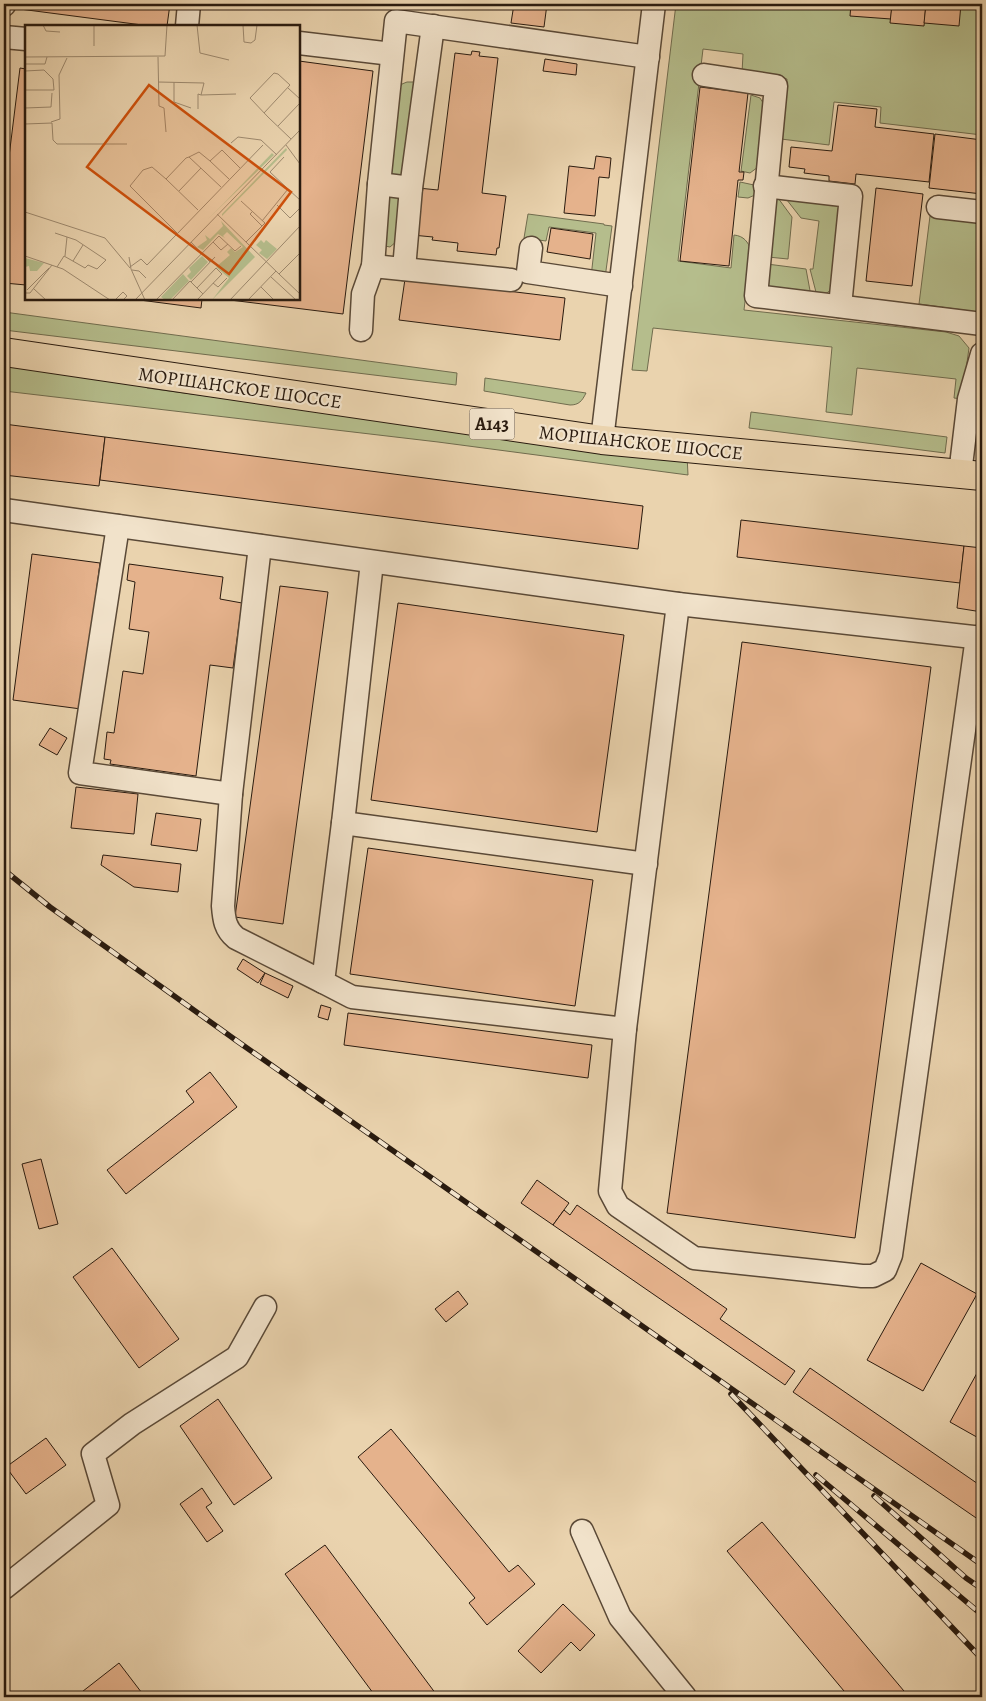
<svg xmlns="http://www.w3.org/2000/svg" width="986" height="1701" font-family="Alegreya,serif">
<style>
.green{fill:#b5bd8c;stroke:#706c4e}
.building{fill:#e5b28c;stroke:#2a1b0f}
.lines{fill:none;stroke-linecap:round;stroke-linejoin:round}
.minor-casing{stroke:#5a4937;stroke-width:25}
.major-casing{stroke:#2a1b0f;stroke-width:30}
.minor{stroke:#f1e2ca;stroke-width:22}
.major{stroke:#ead3ae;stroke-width:28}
.rail-casing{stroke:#2a1b0f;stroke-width:5.5}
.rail{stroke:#f1e2ca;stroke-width:4;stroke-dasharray:11;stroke-linecap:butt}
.labels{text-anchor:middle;stroke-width:4.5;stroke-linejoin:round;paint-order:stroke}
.shield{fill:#f1e2ca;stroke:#665747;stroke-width:1}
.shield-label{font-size:18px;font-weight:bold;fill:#2a1b0f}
.street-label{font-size:19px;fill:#2a1b0f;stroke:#f1e2ca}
.inset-road{fill:none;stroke:#9d896e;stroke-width:1}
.view{fill:#cc500c;fill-opacity:0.15;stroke:#cc500c;stroke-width:2.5}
.inset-edge{fill:none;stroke:#2a1b0f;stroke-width:2.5}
</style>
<rect width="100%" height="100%" fill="#ead3ae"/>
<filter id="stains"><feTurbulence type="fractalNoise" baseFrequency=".004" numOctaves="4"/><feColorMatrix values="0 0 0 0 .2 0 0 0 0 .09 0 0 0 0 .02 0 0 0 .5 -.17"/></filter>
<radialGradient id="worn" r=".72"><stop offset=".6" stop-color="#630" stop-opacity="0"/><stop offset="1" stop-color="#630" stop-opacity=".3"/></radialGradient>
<g class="green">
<path d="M 676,4 L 982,4 L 982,135 L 880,123 L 881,107 L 834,102 L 829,145 L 781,139 L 787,79 L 742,73 L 743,54 L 703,49 L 678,261 L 731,268 L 734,235 C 744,236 748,242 751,250 L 744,310 L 946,332 L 959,336 L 969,348 L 962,399 L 954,398 L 956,379 L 857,368 L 852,415 L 826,412 L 832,347 L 653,328 L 647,371 L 632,370 Z"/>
<path d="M 407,82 L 413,82 L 417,85 L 406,178 L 390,177 L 399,89 L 402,84 Z"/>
<path d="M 751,95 L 760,98 L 765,106 L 758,167 L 750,173 L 741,171 Z"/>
<path d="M 740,182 L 754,185 L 755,188 L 755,195 L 748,198 L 738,197 Z"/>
<path d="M 393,194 L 401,198 L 397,241 L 390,247 L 385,246 L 384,199 Z"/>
<path d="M 783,195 L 833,198 L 839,206 L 832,287 C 829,293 824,295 817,296 L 810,269 L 813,269 L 819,221 L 801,218 Z"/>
<path d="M 778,198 L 792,217 L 788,259 L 768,257 L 775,200 Z"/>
<path d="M 528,214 L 604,224 L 604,225 L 612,226 L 605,278 L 591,277 L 596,233 L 549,227 L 546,241 L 524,238 Z"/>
<path d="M 930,216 L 982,223 L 982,274 L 978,312 L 919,304 Z"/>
<path d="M 767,264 L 806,269 L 811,296 L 768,288 L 765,280 Z"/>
<path d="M 4,312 L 457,373 L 456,385 L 4,330 Z"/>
<path d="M 4,362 L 144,380 L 147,388 L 641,454 L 687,455 L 688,475 L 438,442 L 4,391 Z"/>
<path d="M 485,378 L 586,393 C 582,401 579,405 570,405 L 484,391 Z"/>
<path d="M 751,412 L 947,437 L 945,453 L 749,428 Z"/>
</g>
<g class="building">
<path d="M 13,4 L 170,4 L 167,26 L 150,26 L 12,8 Z"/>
<path d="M 514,4 L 547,4 L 544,27 L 511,23 Z"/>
<path d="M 851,4 L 892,4 L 891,19 L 850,16 Z"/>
<path d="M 892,4 L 926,4 L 924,26 L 890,23 Z"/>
<path d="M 926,4 L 961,4 L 959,26 L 924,23 Z"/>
<path d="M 472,51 L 480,52 L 479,56 L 498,58 L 482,193 L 506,196 L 499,248 L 497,248 L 496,255 L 457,251 L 458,243 L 432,240 L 433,237 L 412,235 L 418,188 L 438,190 L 455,53 L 471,55 Z"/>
<path d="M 545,59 L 577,64 L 576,75 L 543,71 Z"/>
<path d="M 299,61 L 373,71 L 343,314 L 222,299 L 299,299 Z"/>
<path d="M 20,68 L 26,69 L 26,285 L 4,283 L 4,197 Z"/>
<path d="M 700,87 L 748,93 L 739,172 L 744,172 L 743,180 L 738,180 L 729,266 L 680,261 Z"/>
<path d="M 838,105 L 877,109 L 875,127 L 934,134 L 929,182 L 856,174 L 855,184 L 829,181 L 829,176 L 804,173 L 805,169 L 789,167 L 791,147 L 832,151 Z"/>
<path d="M 935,134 L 982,140 L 982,194 L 929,188 Z"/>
<path d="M 596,156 L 611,158 L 609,178 L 599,177 L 595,216 L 564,213 L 569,166 L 594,169 Z"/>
<path d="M 876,188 L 923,194 L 912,286 L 866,281 Z"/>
<path d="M 551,228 L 593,234 L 590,259 L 547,252 Z"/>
<path d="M 405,279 L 492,284 L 491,289 L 565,298 L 560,340 L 399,320 Z"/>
<path d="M 132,299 L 202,299 L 201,308 Z"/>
<path d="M 4,424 L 105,437 L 99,486 L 4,475 Z"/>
<path d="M 105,437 L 643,506 L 638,549 L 100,480 Z"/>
<path d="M 741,520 L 964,546 L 960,583 L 737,557 Z"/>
<path d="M 964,546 L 982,548 L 982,612 L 957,608 Z"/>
<path d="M 32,554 L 100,563 L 81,709 L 13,700 Z"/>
<path d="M 129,564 L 223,577 L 220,599 L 242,603 L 233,668 L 210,665 L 196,776 L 110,764 L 111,760 L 104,759 L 107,732 L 114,733 L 123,671 L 143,674 L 149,632 L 129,629 L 135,582 L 127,580 Z"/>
<path d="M 280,586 L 328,592 L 283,924 L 235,917 Z"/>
<path d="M 398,603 L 624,635 L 597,832 L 371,800 Z"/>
<path d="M 742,642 L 931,667 L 855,1238 L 667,1213 Z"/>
<path d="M 50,728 L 67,738 L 57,755 L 39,745 Z"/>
<path d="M 982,770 L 982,820 L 977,820 Z"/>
<path d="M 76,787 L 138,794 L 134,834 L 71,828 Z"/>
<path d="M 156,813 L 201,819 L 197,851 L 151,845 Z"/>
<path d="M 368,848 L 593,880 L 575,1006 L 350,974 Z"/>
<path d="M 103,855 L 181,864 L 178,892 L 134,887 L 101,865 Z"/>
<path d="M 243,959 L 265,973 L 258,983 L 237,969 Z"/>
<path d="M 265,973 L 293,986 L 288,998 L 260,984 Z"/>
<path d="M 321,1005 L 331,1008 L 328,1020 L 318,1017 Z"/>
<path d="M 348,1013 L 592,1045 L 588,1078 L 344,1045 Z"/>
<path d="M 210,1072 L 237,1107 L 126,1194 L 107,1170 L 194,1102 L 186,1091 Z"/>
<path d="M 41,1159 L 58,1224 L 39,1229 L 22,1164 Z"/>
<path d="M 537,1180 L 569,1203 L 553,1225 L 521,1203 Z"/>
<path d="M 577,1205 L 727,1309 L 720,1319 L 795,1371 L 785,1385 L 553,1225 L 564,1210 L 570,1215 Z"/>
<path d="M 112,1248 L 179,1339 L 139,1368 L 73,1277 Z"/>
<path d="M 921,1263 L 977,1294 L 923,1391 L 867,1360 Z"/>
<path d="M 458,1291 L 468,1304 L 446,1322 L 435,1309 Z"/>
<path d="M 982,1364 L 982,1440 L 950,1422 Z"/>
<path d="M 810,1368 L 981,1486 L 982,1485 L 982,1522 L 793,1392 Z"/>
<path d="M 218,1399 L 272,1478 L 234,1505 L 180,1426 Z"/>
<path d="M 391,1429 L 509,1572 L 518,1565 L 535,1584 L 487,1625 L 469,1603 L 475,1598 L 358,1457 Z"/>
<path d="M 46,1438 L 66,1465 L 26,1494 L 6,1467 Z"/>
<path d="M 202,1488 L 212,1503 L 206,1507 L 223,1531 L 207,1542 L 180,1504 Z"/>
<path d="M 762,1522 L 909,1697 L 849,1697 L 727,1551 Z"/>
<path d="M 325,1545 L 436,1694 L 432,1697 L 376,1697 L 285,1574 Z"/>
<path d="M 563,1604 L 595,1635 L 580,1651 L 571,1642 L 541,1673 L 518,1651 Z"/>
<path d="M 119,1663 L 145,1697 L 80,1697 L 78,1695 Z"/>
</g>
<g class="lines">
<defs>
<g id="minor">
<path d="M 4,5 L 4,4"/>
<path d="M 187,26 L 189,4"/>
<path d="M 4,37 L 26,39"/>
<path d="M 299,43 L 392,54"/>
<path d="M 704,75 L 776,86 L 756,296 L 982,324"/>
<path d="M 379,184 L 411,188 L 433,26"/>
<path d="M 765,186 L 851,196 L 840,306"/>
<path d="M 938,207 L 982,212"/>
<path d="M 531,248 L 528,272 L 621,286"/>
<path d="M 373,266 L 511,280"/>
<path d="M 404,269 L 411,188"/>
<path d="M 361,330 L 363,294 L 373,266 L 379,184 L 396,21 L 648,57"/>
<path d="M 602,440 L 654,4"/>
<path d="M 960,474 L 969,399 L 982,354"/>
<path d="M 4,510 L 678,604 L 982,638"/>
<path d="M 118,526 L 80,773 L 231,794 L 260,546"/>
<path d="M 372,562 L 343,823 L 323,982 L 352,997 L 625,1029 L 678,604"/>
<path d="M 231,794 L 223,906 C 224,919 225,929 236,938 L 323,982"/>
<path d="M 343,823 L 646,864"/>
<path d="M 625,1029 L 610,1191 L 618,1206 L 694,1258 L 862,1276 L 873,1276 L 885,1270 L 891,1255 L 977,637"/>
<path d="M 582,1531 L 620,1617 L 685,1697"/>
<path d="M 4,1588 L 108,1505 L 93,1454 L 132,1424 L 237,1357 L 265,1307"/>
</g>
<path id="major" d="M 4,352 L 602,440 L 982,476"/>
</defs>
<use href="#minor" class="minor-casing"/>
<use href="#major" class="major-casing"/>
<use href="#minor" class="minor"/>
<use href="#major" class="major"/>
<defs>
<g id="rail">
<path d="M 4,870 L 50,907 L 237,1041 L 982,1565"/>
<path d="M 731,1394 L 982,1659"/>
<path d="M 816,1475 L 982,1615"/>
<path d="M 874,1496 L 966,1578 L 982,1589"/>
</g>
</defs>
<use href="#rail" class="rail-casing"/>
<use href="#rail" class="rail"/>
</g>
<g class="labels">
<rect class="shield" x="469.5" y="408.5" width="45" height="31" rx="4"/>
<g class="shield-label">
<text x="492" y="430">А143</text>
</g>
<g class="street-label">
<text transform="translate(240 387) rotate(8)" y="7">МОРШАНСКОЕ ШОССЕ</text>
<text transform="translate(641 442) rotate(6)" y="7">МОРШАНСКОЕ ШОССЕ</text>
</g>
</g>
<g transform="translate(25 25)">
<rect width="275" height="275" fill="#ead3ae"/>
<path d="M 261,123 L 262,125 L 197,191 L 197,189 ZM 247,128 L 249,130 L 183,194 L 202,175 ZM 196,196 L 230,232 L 187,275 L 204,253 L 191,242 L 205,230 L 202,227 L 206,223 L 210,227 L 218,222 L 202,207 L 198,211 L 200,213 L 193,209 L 178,225 L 172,222 L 182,215 L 180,210 L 185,214 L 198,201 ZM 236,215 L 239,218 L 241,215 L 252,224 L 242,234 L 234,228 L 237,225 L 231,220 ZM 177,231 L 183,237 L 166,255 L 162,251 L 166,247 L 164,243 ZM 0,233 L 19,238 L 12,246 L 5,246 L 4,241 L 0,242 ZM 158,249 L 164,256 L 145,275 L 140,275 L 136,272 Z" fill="#b5bd8c"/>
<path class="inset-road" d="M 18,0 L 21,6 L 35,7M 172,0 L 175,28 L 204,35M 218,0 L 219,17 L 226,18 L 230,15 L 232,0M 69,21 L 69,0M 0,32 L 140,31 L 142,0M 133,32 L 134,81 L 139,83 L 141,107M 0,39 L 20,39 L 22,32M 0,46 L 19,45 L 28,54 L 29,65 L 0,65M 133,57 L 179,58 L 176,70 L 211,69M 149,57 L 149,77 L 166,83M 263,63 L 275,74M 0,83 L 26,82 L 27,68M 173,84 L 173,69 L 176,70M 239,88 L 265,60 L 253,49 L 249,48 L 225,73 L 243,92 L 266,114M 26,97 L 35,94 L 34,50 L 42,33M 0,99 L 27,98 L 28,115 L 32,119 L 102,119M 253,101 L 275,78M 206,118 L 213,112 L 236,115 L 252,130M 261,120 L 275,139M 164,132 L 174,127 L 185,136M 141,154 L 127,142 L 118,145 L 105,161 L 152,208M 204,154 L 185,136 L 197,125 L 215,143M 263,164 L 275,175M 154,166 L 176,143M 216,176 L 240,198 L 221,217M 252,180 L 265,193 L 275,183M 173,185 L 141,154 L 161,133 L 164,132 L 196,162M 0,187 L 80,213 L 105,243M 227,187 L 225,189 L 237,201M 192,189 L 254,249 L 275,228M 237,196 L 263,164 L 245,147 L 259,132M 30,208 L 51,215 L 81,235 L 72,244 L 63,240 L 60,243 L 39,231 L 32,242M 166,217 L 185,237M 188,217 L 196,225 L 203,219M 0,231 L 38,244 L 85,275M 40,231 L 42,212M 104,232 L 106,244 L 120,275M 48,236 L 58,220M 105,242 L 116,234 L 122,240 L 238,120M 107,245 L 114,246 L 121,253M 254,249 L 275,269M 246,252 L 271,275M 166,257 L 190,232M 188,258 L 193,262 L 202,253M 236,262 L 249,275M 9,264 L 21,275M 2,265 L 24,243M 0,268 L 5,268 L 27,240M 90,275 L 98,267 L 102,271 L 98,275M 110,275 L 275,105M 131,275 L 194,211 L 210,226 L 216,221M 147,275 L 165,256 L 178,269M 172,275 L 197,249 L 191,243 L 172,263M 205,275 L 275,201M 223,275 L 251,246"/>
<path class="view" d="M 124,60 L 266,167 L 204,249 L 62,142 Z"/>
<rect width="275" height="275" class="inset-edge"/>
</g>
<rect width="986" height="1701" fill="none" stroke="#ead3ae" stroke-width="20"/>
<rect x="5" y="5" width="976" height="1691" fill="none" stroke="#2a1b0f" stroke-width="2.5"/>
<rect x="10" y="10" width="966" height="1681" fill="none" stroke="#2a1b0f"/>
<rect width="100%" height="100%" filter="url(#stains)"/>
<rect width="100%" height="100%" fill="url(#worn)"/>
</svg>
